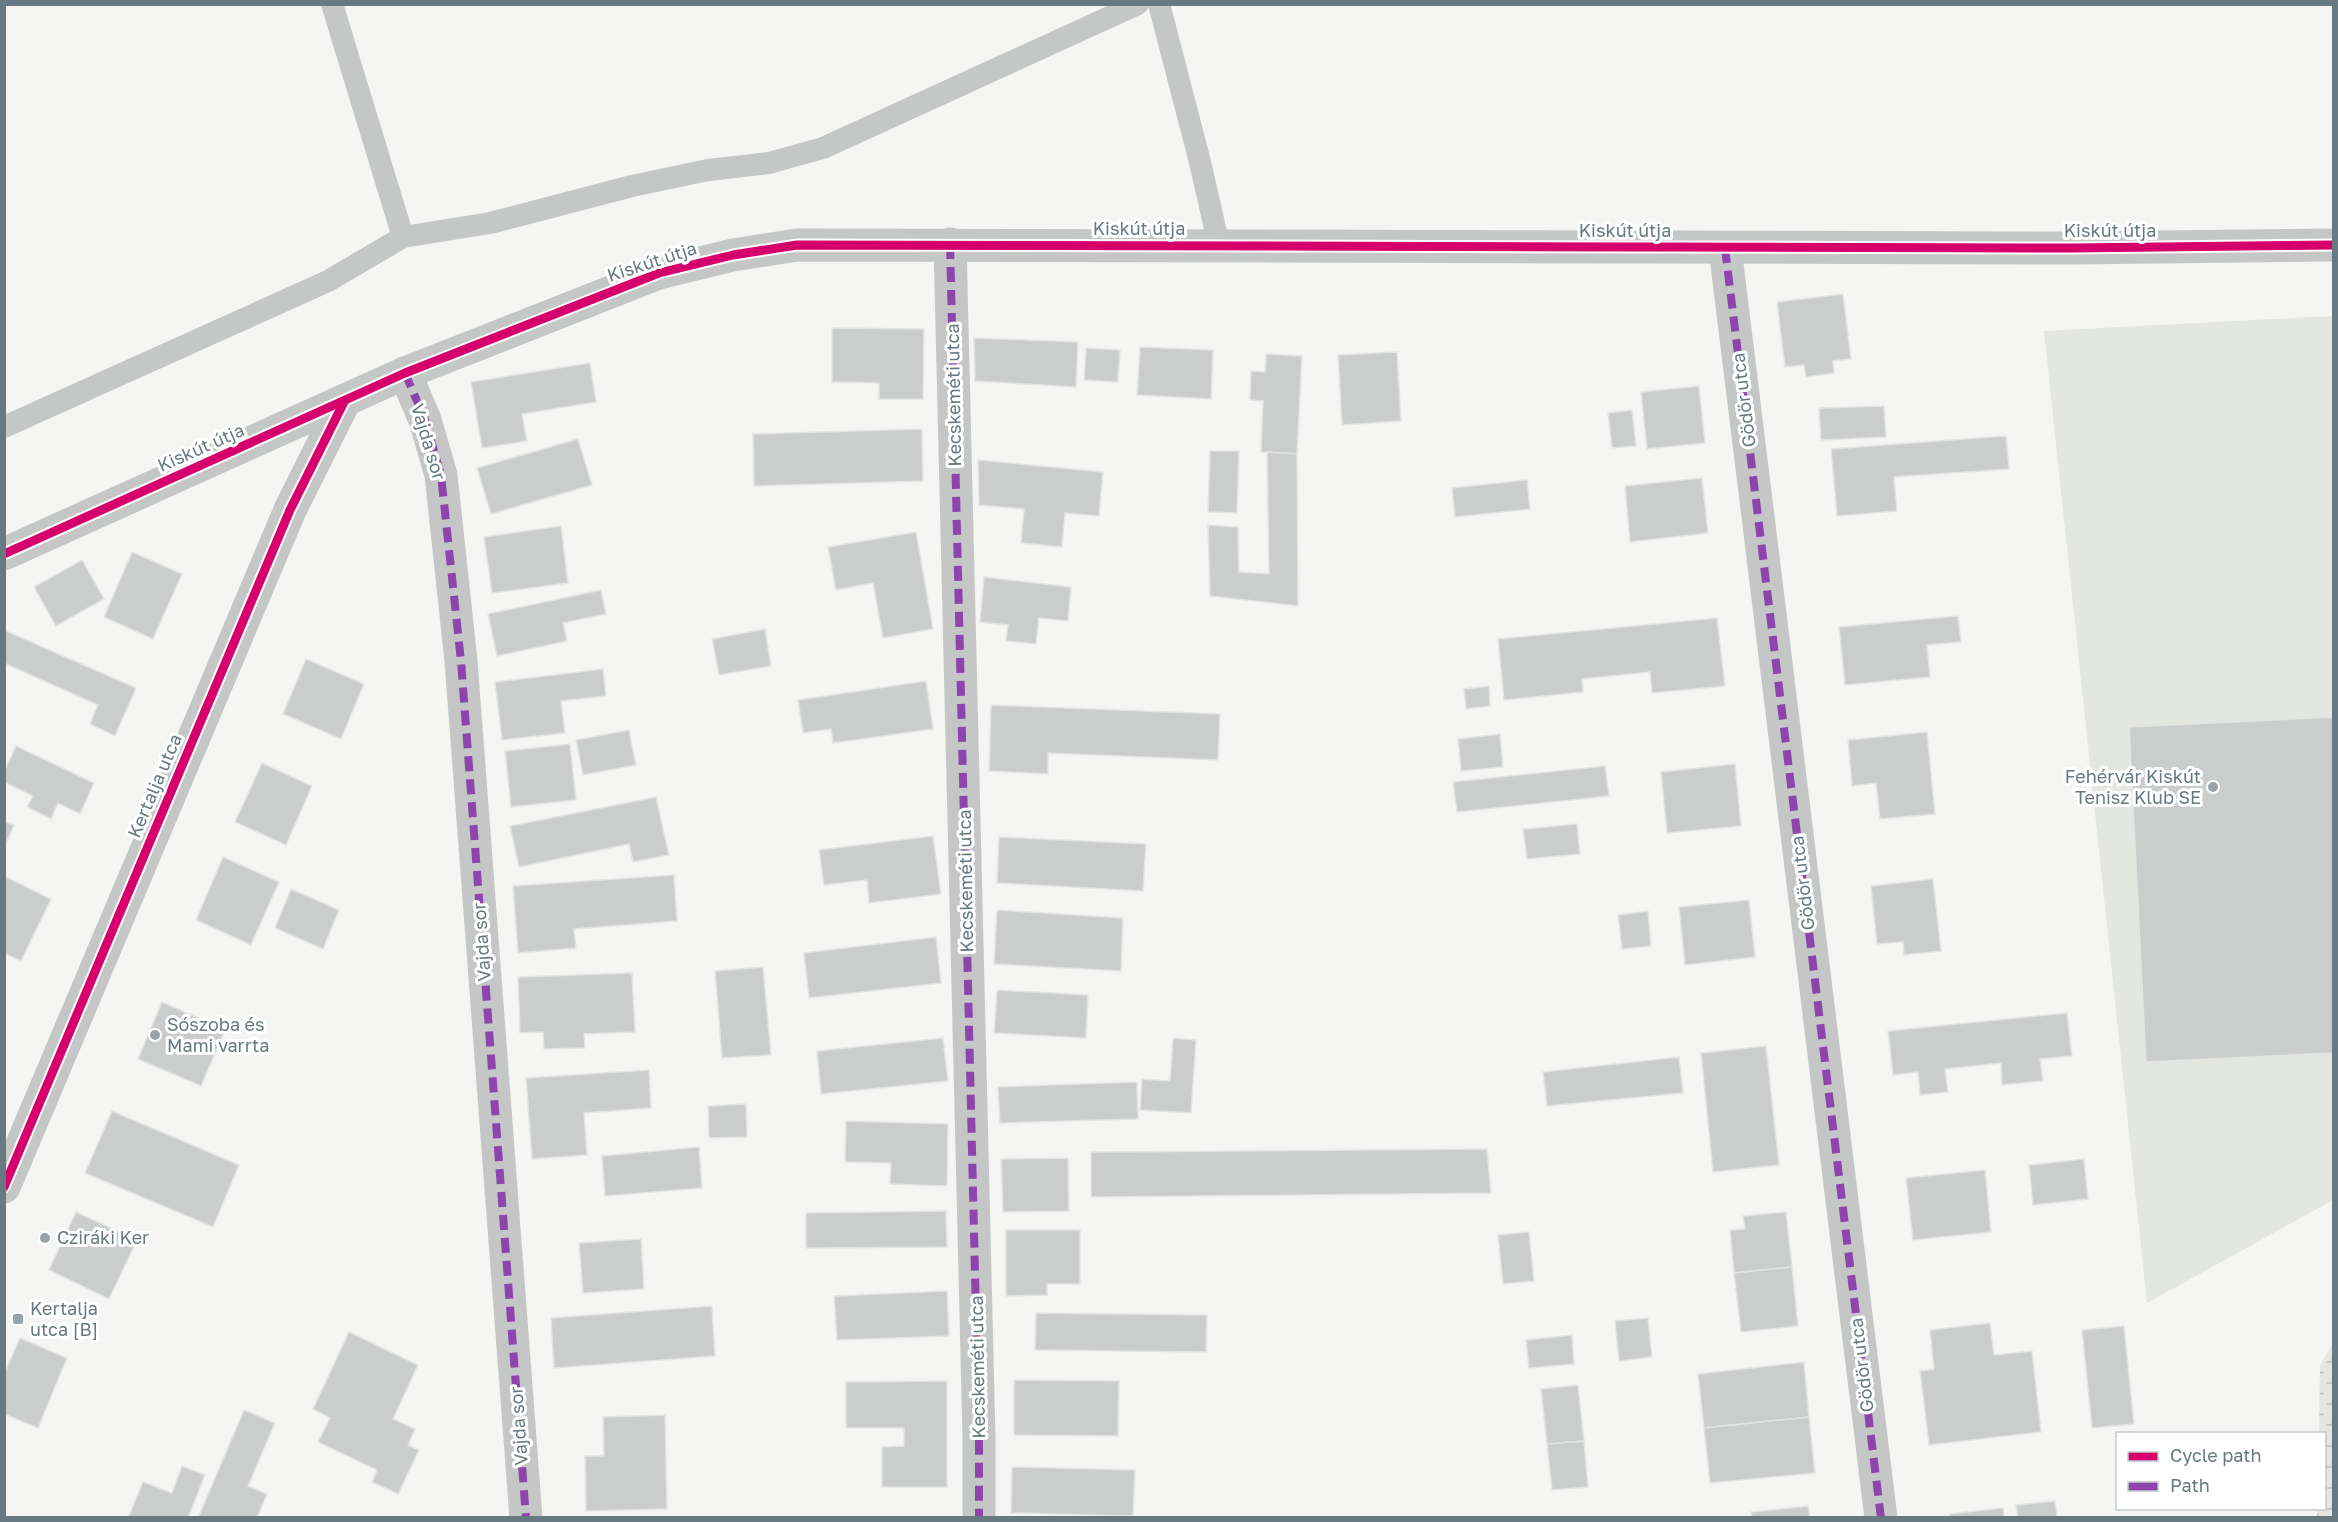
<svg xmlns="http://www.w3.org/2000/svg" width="2338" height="1522" font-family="'Golos Text',sans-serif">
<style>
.grass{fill:#e4e6e1}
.wetland{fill:url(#wetland-marsh)}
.building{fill:#cbcdcd;stroke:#e4e4e4;stroke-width:1.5}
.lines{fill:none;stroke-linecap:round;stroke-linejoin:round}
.lane{stroke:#c5c7c7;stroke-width:22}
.street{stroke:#c5c7c7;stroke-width:33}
.quiet{stroke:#8e44ad;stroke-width:8;stroke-dasharray:15 8;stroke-linecap:butt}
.cycleway-casing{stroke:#fff;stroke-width:13}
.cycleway{stroke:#d6006c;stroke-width:9}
.poi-dot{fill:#99a4a9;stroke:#fff;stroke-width:2}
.labels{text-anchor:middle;stroke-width:6;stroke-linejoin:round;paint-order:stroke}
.street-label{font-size:18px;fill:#677981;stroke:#fff}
.poi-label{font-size:18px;fill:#677981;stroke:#fff;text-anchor:start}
</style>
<defs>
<pattern id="wetland-marsh" width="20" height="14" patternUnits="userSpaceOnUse" patternTransform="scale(1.5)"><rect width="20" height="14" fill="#e4e6e1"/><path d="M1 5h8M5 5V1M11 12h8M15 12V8" fill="none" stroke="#bdbfbc"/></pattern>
</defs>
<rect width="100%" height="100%" fill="#f5f5f4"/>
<path class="grass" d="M 2333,316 L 2333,1200 L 2147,1303 L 2044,331 Z"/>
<path class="wetland" d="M 2333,1343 L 2333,1517 L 2317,1517 L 2317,1509 L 2324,1508 L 2324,1434 L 2319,1433 L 2320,1366 Z"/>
<g class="building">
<path d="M 1843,294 L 1851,359 L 1833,361 L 1834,373 L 1806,377 L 1804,365 L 1785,367 L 1777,302 Z"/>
<path d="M 832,328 L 924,329 L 923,399 L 879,399 L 879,383 L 832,382 Z"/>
<path d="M 974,338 L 1078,342 L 1076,387 L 975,381 Z"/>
<path d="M 1140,347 L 1213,350 L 1211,399 L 1137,395 Z"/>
<path d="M 1086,348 L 1120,350 L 1118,382 L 1084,380 Z"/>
<path d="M 1397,352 L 1401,421 L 1342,425 L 1338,355 Z"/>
<path d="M 1266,354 L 1302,356 L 1297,454 L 1261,452 L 1263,401 L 1250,400 L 1251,371 L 1265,372 Z"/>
<path d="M 590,363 L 596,402 L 522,414 L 527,441 L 482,448 L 471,382 Z"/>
<path d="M 1699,386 L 1705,443 L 1647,449 L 1641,392 Z"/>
<path d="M 1884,406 L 1886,437 L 1821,440 L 1819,408 Z"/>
<path d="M 1632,410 L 1636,446 L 1612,448 L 1608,413 Z"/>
<path d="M 922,429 L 923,481 L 754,486 L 753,434 Z"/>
<path d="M 2006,436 L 2009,469 L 1894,477 L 1897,511 L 1837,516 L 1831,449 Z"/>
<path d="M 578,439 L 592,485 L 491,514 L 477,468 Z"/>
<path d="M 1210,451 L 1239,451 L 1237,513 L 1208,512 Z"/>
<path d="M 1267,452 L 1297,454 L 1298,606 L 1210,596 L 1208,525 L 1238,527 L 1239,572 L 1269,574 Z"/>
<path d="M 978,460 L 1103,472 L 1099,516 L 1065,513 L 1062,547 L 1021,543 L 1024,509 L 979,505 Z"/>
<path d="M 1702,478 L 1708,533 L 1630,542 L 1625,486 Z"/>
<path d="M 1527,480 L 1530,509 L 1455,517 L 1452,488 Z"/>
<path d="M 561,526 L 568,583 L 492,593 L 484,537 Z"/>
<path d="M 916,532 L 933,629 L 883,638 L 873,583 L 836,590 L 828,547 Z"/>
<path d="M 132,552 L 182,574 L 153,639 L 104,617 Z"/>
<path d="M 82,560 L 104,599 L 56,626 L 34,587 Z"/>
<path d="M 984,577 L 1071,587 L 1068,621 L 1039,618 L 1036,644 L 1006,641 L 1008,625 L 980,622 Z"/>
<path d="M 601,590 L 606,614 L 563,623 L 567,641 L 497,656 L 488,614 Z"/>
<path d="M 1958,616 L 1961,642 L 1927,645 L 1930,677 L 1845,685 L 1839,627 Z"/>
<path d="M 1717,618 L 1725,686 L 1652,693 L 1650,672 L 1582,679 L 1583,692 L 1504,700 L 1498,639 Z"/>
<path d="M 765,629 L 771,666 L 719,675 L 712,639 Z"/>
<path d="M 4,630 L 136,688 L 115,736 L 90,724 L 98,705 L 4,663 Z"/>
<path d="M 306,659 L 364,684 L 341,739 L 283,714 Z"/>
<path d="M 603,669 L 606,696 L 561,701 L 565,733 L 502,740 L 495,682 Z"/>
<path d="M 926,681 L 933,729 L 833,743 L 831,729 L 803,733 L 798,700 Z"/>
<path d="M 1489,686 L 1490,706 L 1466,709 L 1464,689 Z"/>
<path d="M 991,705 L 1220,714 L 1218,760 L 1048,753 L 1048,774 L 989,771 Z"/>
<path d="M 2334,717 L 2334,1053 L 2146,1062 L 2129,727 Z"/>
<path d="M 629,730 L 636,765 L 583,775 L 576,740 Z"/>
<path d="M 1927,732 L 1935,814 L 1880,819 L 1876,783 L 1852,786 L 1848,740 Z"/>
<path d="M 1500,734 L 1503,767 L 1461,771 L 1458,739 Z"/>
<path d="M 570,744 L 576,800 L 511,807 L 505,751 Z"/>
<path d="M 16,746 L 94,783 L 80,814 L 58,803 L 51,819 L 27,807 L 33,796 L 4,782 L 4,772 Z"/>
<path d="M 262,763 L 312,786 L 286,845 L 235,822 Z"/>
<path d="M 1735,764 L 1741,826 L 1667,833 L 1661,772 Z"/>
<path d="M 1605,766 L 1609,796 L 1457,812 L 1453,782 Z"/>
<path d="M 656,797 L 669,855 L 633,862 L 629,844 L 519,867 L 510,826 Z"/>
<path d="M 4,821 L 14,825 L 4,848 Z"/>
<path d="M 1577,824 L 1580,854 L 1527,859 L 1523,829 Z"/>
<path d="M 933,836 L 941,894 L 869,903 L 867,880 L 824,885 L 819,850 Z"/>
<path d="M 999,837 L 1146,844 L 1143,891 L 997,883 Z"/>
<path d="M 223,857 L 279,882 L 251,945 L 196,920 Z"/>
<path d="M 674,875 L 677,921 L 574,929 L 576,948 L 518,953 L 513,886 Z"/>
<path d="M 4,876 L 51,899 L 21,961 L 4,953 Z"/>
<path d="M 1933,879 L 1941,951 L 1904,955 L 1903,942 L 1877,944 L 1871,886 Z"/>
<path d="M 291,889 L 339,910 L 323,949 L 275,928 Z"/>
<path d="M 1749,900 L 1755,957 L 1685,965 L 1679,907 Z"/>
<path d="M 997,910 L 1123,918 L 1121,971 L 994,964 Z"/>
<path d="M 1648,911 L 1651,946 L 1622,949 L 1618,915 Z"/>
<path d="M 936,937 L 941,983 L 809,998 L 804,953 Z"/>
<path d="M 763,967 L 771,1055 L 722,1058 L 715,971 Z"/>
<path d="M 632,973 L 635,1032 L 584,1034 L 585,1048 L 544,1049 L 543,1032 L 520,1033 L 518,977 Z"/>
<path d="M 997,990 L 1088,995 L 1086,1038 L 994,1033 Z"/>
<path d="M 162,1002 L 225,1030 L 201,1086 L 138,1059 Z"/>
<path d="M 2067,1013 L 2072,1056 L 2040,1059 L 2043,1081 L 2002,1085 L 2001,1063 L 1945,1069 L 1948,1092 L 1920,1095 L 1918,1072 L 1893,1075 L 1888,1031 Z"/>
<path d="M 943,1038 L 948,1081 L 821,1094 L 817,1051 Z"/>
<path d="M 1173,1038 L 1196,1040 L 1191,1113 L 1140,1110 L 1142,1079 L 1170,1081 Z"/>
<path d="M 1766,1046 L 1779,1165 L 1713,1172 L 1701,1053 Z"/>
<path d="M 1679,1057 L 1683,1093 L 1547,1106 L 1543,1072 Z"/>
<path d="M 649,1070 L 651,1108 L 584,1113 L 587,1155 L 532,1159 L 526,1078 Z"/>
<path d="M 1137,1082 L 1138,1119 L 1000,1123 L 998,1087 Z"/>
<path d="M 746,1104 L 747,1137 L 709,1138 L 708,1106 Z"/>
<path d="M 112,1111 L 239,1165 L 213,1227 L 85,1173 Z"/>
<path d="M 846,1121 L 948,1124 L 947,1186 L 890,1184 L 891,1163 L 845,1162 Z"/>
<path d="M 699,1147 L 702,1188 L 605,1196 L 602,1156 Z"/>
<path d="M 1487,1149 L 1491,1193 L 1091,1197 L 1091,1152 Z"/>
<path d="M 1068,1158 L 1069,1211 L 1003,1212 L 1001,1159 Z"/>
<path d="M 2084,1159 L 2088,1199 L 2033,1205 L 2029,1165 Z"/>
<path d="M 1985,1170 L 1991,1232 L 1913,1240 L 1906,1178 Z"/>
<path d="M 946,1211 L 947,1247 L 806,1248 L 806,1213 Z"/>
<path d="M 76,1212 L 137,1240 L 109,1299 L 49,1270 Z"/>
<path d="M 1786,1212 L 1792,1267 L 1734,1273 L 1730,1230 L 1745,1229 L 1743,1216 Z"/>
<path d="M 1006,1230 L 1080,1230 L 1080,1284 L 1047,1284 L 1047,1295 L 1006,1296 Z"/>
<path d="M 1529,1232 L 1534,1281 L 1503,1284 L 1498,1235 Z"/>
<path d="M 641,1239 L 644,1289 L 583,1293 L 579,1243 Z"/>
<path d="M 1792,1267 L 1798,1326 L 1741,1332 L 1734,1273 Z"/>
<path d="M 947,1291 L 949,1336 L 837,1340 L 834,1296 Z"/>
<path d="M 712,1306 L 715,1356 L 554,1368 L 551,1318 Z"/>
<path d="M 1036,1313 L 1207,1315 L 1206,1352 L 1035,1350 Z"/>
<path d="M 1648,1318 L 1652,1357 L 1619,1361 L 1615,1321 Z"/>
<path d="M 1990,1323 L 1994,1355 L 2032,1351 L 2041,1432 L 1929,1445 L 1920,1371 L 1934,1369 L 1930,1330 Z"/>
<path d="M 2124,1326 L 2134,1424 L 2092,1428 L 2082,1330 Z"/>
<path d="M 349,1332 L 418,1365 L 393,1419 L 415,1429 L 408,1445 L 419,1450 L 398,1494 L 372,1482 L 377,1470 L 318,1442 L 330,1418 L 313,1409 Z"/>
<path d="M 1572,1335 L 1574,1364 L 1529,1368 L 1526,1340 Z"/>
<path d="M 20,1338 L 67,1358 L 38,1428 L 4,1414 L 4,1374 Z"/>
<path d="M 1804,1362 L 1809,1417 L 1704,1428 L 1698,1374 Z"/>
<path d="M 1014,1380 L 1119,1381 L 1118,1436 L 1014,1435 Z"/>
<path d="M 947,1381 L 947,1487 L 882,1487 L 882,1447 L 904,1446 L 904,1428 L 846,1428 L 846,1382 Z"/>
<path d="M 1578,1385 L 1584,1441 L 1547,1444 L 1541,1389 Z"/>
<path d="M 244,1410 L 275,1423 L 248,1486 L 267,1494 L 257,1518 L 198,1518 Z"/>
<path d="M 665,1415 L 667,1509 L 586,1511 L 585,1456 L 604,1456 L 603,1417 Z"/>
<path d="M 1809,1417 L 1815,1473 L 1710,1483 L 1704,1428 Z"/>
<path d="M 1584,1441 L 1588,1487 L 1552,1490 L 1547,1444 Z"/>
<path d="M 182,1466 L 205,1475 L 188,1518 L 128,1518 L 143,1482 L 172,1493 Z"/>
<path d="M 1012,1467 L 1135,1470 L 1133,1516 L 1011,1513 Z"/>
<path d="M 2055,1501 L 2057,1518 L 2018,1518 L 2016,1505 Z"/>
<path d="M 1808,1506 L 1810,1518 L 1752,1518 L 1751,1512 Z"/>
<path d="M 2003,1508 L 2004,1518 L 1949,1518 L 1949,1514 Z"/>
</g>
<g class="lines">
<g class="lane">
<path d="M 332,4 L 403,237"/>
<path d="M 1159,4 L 1200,162 L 1219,246"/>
<path d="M 4,427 L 328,281 L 403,237 L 490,223 L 632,186 L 708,170 L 769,163 L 823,148 L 1138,4"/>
</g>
<g class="street">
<path d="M 950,244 L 979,1438 L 979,1518"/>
<path d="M 1725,248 L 1881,1518"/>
<path d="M 405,373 L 425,420 L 441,475 L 461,661 L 526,1518"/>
<path d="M 4,554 L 405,373 L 659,273 L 733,255 L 797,245 L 2072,248 L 2334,245"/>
<path d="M 4,1187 L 290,510 L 344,402"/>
</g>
<g class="quiet">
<path d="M 950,244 L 979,1438 L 979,1518"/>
<path d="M 1725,248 L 1881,1518"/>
<path d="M 405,373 L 425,420 L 441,475 L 461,661 L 526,1518"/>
</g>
<defs>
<g id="cycleway">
<path d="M 4,554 L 405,373 L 659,273 L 733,255 L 797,245 L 2072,248 L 2334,245"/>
<path d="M 4,1187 L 290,510 L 344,402"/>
</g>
</defs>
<use href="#cycleway" class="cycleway-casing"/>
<use href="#cycleway" class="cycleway"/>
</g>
<g class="poi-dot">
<circle cx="2213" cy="787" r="6"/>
<circle cx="155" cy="1035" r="6"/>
<circle cx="45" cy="1238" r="6"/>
<rect x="12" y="1313" width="12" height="12" rx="3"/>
</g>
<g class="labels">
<g class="street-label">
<text x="1139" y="235">Kiskút útja</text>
<text x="1625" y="237">Kiskút útja</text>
<text x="2110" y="237">Kiskút útja</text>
<text transform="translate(652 262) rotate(-18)" y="6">Kiskút útja</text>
<text transform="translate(954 395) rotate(-91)" y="6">Kecskeméti utca</text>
<text transform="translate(1744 400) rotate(-97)" y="6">Gödör utca</text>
<text transform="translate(428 442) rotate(73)" y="6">Vajda sor</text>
<text transform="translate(201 448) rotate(-24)" y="6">Kiskút útja</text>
<text transform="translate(155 786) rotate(-67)" y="6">Kertalja utca</text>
<text transform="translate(966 881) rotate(-91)" y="6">Kecskeméti utca</text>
<text transform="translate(1803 883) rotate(-97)" y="6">Gödör utca</text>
<text transform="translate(482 942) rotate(-94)" y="6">Vajda sor</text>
<text transform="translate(1862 1365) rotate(-97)" y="6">Gödör utca</text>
<text transform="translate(978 1367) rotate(-91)" y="6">Kecskeméti utca</text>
<text transform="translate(519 1426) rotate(-94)" y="6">Vajda sor</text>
</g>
<g class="poi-label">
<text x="2201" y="783" text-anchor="end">Fehérvár Kiskút<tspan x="2201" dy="21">Tenisz Klub SE</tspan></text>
<text x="167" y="1031">Sószoba és<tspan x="167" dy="21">Mami varrta</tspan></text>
<text x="57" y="1244">Cziráki Ker</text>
<text x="30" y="1315">Kertalja<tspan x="30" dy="21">utca [B]</tspan></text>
</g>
</g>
<rect width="2338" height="1522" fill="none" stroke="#677981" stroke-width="12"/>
<rect x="2116" y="1432" width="210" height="78" fill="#ffffff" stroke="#c2c9cd" stroke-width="1.5"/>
<rect x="2128" y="1452" width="30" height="9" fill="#d6006c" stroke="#c2c9cd" stroke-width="1.5"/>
<text x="2170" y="1462" font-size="18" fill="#677981">Cycle path</text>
<rect x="2128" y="1482" width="30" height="9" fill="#8e44ad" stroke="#c2c9cd" stroke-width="1.5"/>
<text x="2170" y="1492" font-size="18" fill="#677981">Path</text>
</svg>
